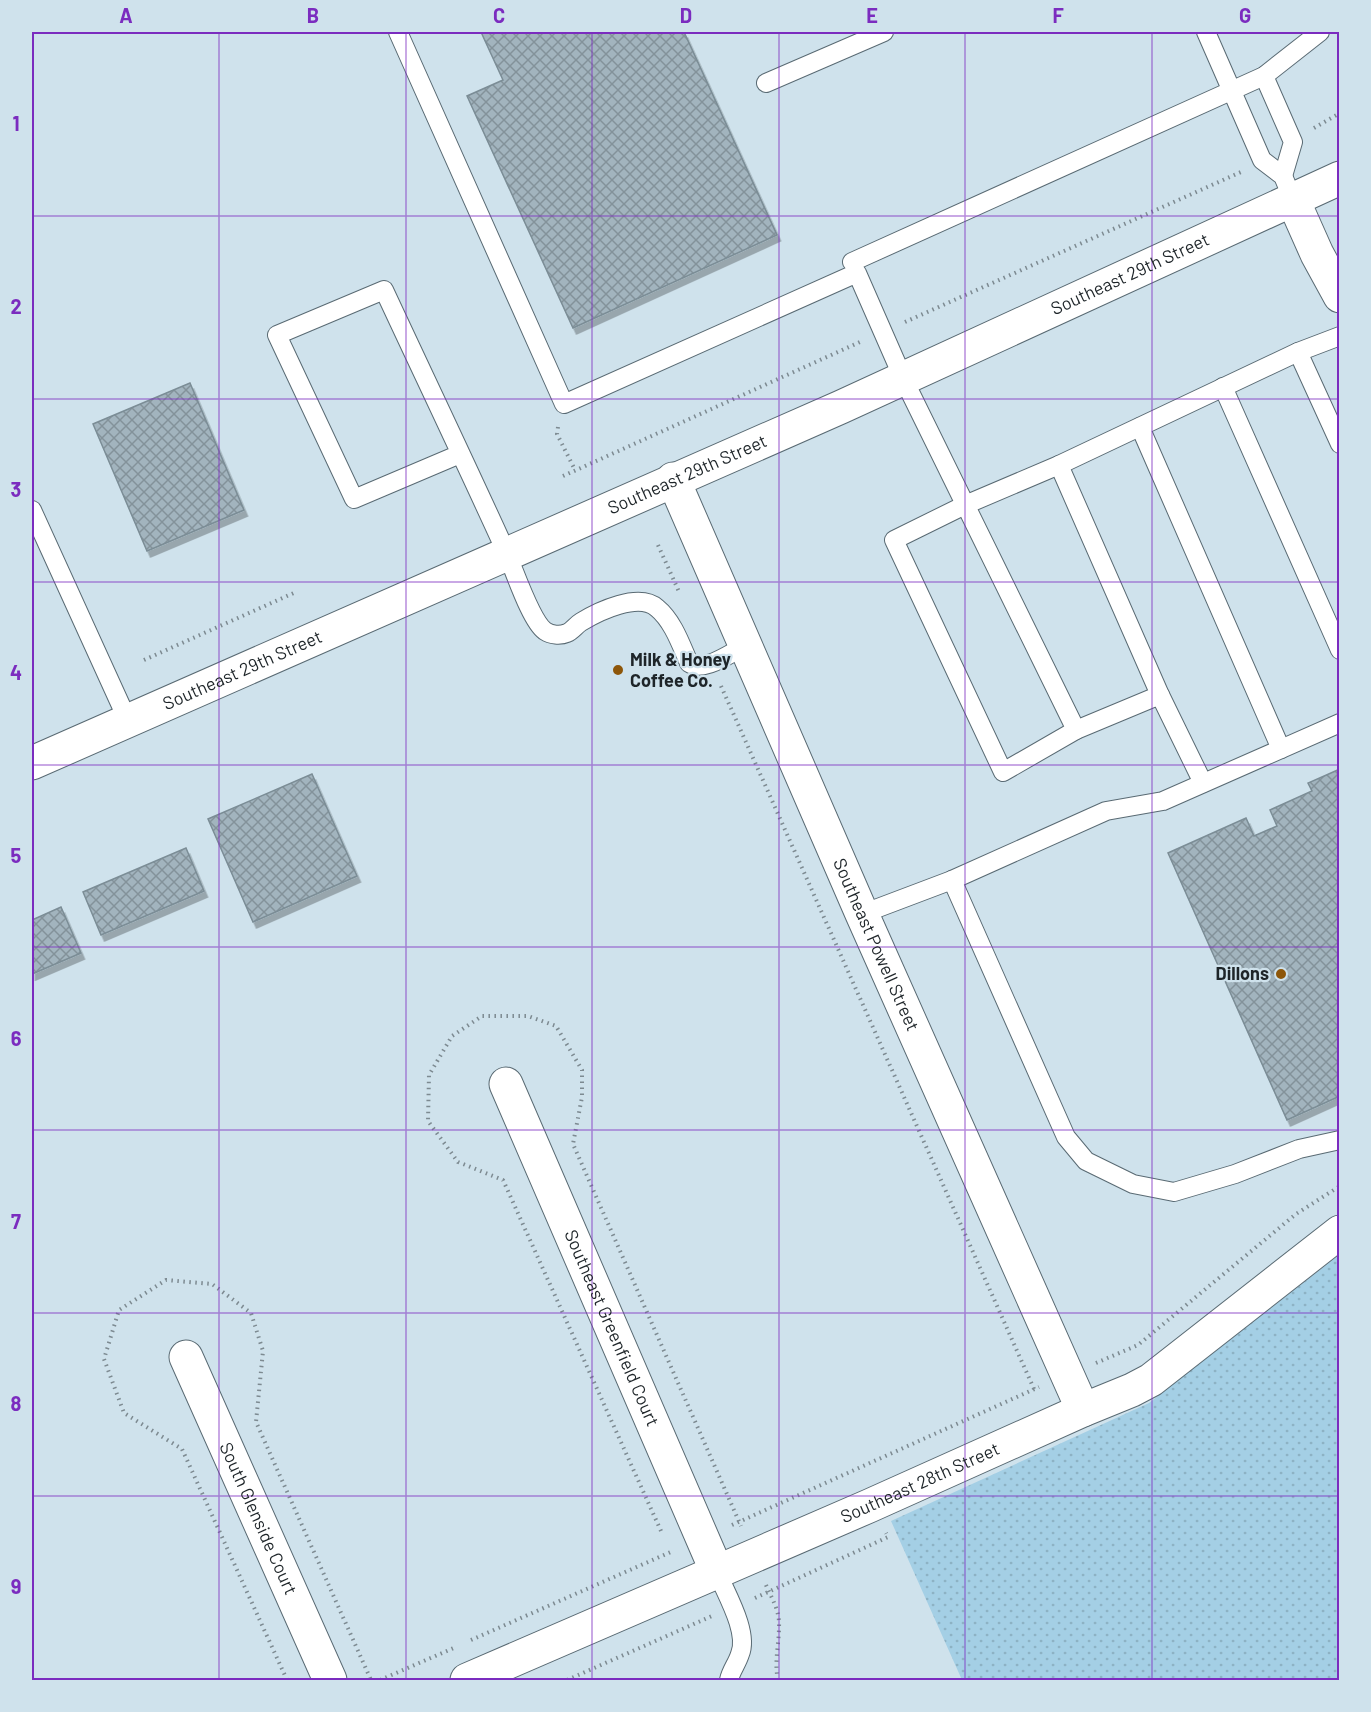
<svg xmlns="http://www.w3.org/2000/svg" width="1371" height="1712" font-family="Barlow,sans-serif">
<style>
.grass{fill:url(#grass-dots)}
.building{fill:url(#building-cross-hatch);stroke:#7b8d96;stroke-width:1.5;filter:url(#shadow)}
.lines{fill:none;stroke-linecap:round;stroke-linejoin:round}
.service-casing{stroke:#596a73;stroke-width:20}
.minor-casing{stroke:#596a73;stroke-width:35}
.secondary-casing{stroke:#596a73;stroke-width:35}
.path{stroke:#7d8a91;stroke-width:4;stroke-dasharray:1.5 4.5;stroke-linecap:butt}
.service{stroke:#fff;stroke-width:18}
.minor{stroke:#fff;stroke-width:33}
.secondary{stroke:#fff;stroke-width:33}
.grid{fill:none;stroke:#7b2cbf;stroke-width:1.5;stroke-opacity:0.55}
.poi-dot{fill:#8d5609;stroke:#cfe2ec;stroke-width:2}
.labels{text-anchor:middle;stroke-width:4.5;stroke-linejoin:round;paint-order:stroke}
.street-label{font-size:18px;fill:#1e2529;stroke:#cfe2ec}
.poi-label{font-size:18px;font-weight:bold;fill:#1e2529;stroke:#cfe2ec;text-anchor:start}
.neatline{fill:none;stroke:#7b2cbf;stroke-width:2}
.grid-label{font-size:20px;text-anchor:middle;font-weight:bold;fill:#7b2cbf}
</style>
<defs>
<pattern id="grass-dots" width="8" height="8" patternUnits="userSpaceOnUse" patternTransform="scale(1.5)"><rect width="8" height="8" fill="#a4cfe5"/><path d="M2 2h.1M6 6h.1" fill="none" stroke="#8db2c4" stroke-width="1.8" stroke-linecap="round"/></pattern>
<pattern id="building-cross-hatch" width="8" height="8" patternUnits="userSpaceOnUse" patternTransform="scale(1.5)"><rect width="8" height="8" fill="#a2b4be"/><path d="M0 0l8 8M0 8l8-8" fill="none" stroke="#83929a"/></pattern>
<filter id="shadow"><feDropShadow dx="3.5" dy="6" stdDeviation="0" flood-color="#0004"/></filter>
</defs>
<rect width="100%" height="100%" fill="#cfe2ec"/>
<path class="grass" d="M 1339,1255 L 1339,1680 L 962,1680 L 891,1521 L 1149,1403 Z"/>
<g class="building">
<path d="M 481,32 L 684,32 L 777,235 L 573,328 L 467,96 L 503,80 Z"/>
<path d="M 190,383 L 244,510 L 147,551 L 93,424 Z"/>
<path d="M 1340,769 L 1340,1096 L 1287,1120 L 1168,853 L 1246,818 L 1254,836 L 1277,826 L 1270,810 L 1312,791 L 1308,783 Z"/>
<path d="M 312,774 L 357,876 L 253,922 L 208,819 Z"/>
<path d="M 186,848 L 204,891 L 101,935 L 83,892 Z"/>
<path d="M 61,907 L 81,953 L 32,974 L 32,920 Z"/>
</g>
<g class="lines">
<defs>
<g id="service">
<path d="M 398,32 L 564,404 L 857,273 L 903,378 L 1076,730 L 1160,695 L 1203,783"/>
<path d="M 1206,32 L 1262,160 L 1283,176 L 1293,200"/>
<path d="M 1264,76 L 1293,142 L 1283,176"/>
<path d="M 766,83 L 884,32"/>
<path d="M 852,262 L 1264,76 L 1320,32"/>
<path d="M 1298,352 L 1340,444"/>
<path d="M 1223,387 L 1340,650"/>
<path d="M 1140,427 L 1281,749"/>
<path d="M 460,454 L 354,499 L 277,335 L 384,290 C 425,378 467,466 507,554 C 515,572 531,621 545,631 C 551,635 560,636 567,633 C 572,631 576,625 581,622 C 599,611 639,592 657,608 C 673,621 681,645 689,663 C 704,673 730,653 745,646"/>
<path d="M 1059,465 L 1298,352 L 1340,336"/>
<path d="M 32,510 L 128,721"/>
<path d="M 1076,730 L 1003,772 L 894,540 L 965,505 L 1059,465 L 1160,695"/>
<path d="M 952,880 L 1066,1137 L 1086,1161 L 1133,1184 L 1174,1192 L 1235,1174 L 1299,1149 L 1340,1140"/>
<path d="M 862,914 L 952,880 L 1106,811 L 1163,801 L 1340,723"/>
<path d="M 717,1572 C 726,1594 749,1632 740,1654 C 737,1664 731,1670 729,1680"/>
</g>
<g id="minor">
<path d="M 1293,200 L 1317,254 L 1340,296"/>
<path id="s1" d="M 673,479 L 862,914 L 1083,1410"/>
<path id="s2" d="M 506,1084 L 717,1572"/>
<path id="s3" d="M 186,1357 L 330,1680"/>
<path id="s4" d="M 467,1680 L 869,1506 L 1083,1410 L 1132,1390 L 1151,1380 L 1340,1232"/>
</g>
<g id="secondary">
<path id="s5" d="M 32,763 L 841,407 L 1340,178"/>
</g>
</defs>
<use href="#service" class="service-casing"/>
<use href="#minor" class="minor-casing"/>
<use href="#secondary" class="secondary-casing"/>
<g class="path">
<path d="M 1314,128 L 1340,113"/>
<path d="M 905,322 L 1241,172"/>
<path d="M 558,427 L 557,434 L 575,470"/>
<path d="M 563,476 L 860,342"/>
<path d="M 658,545 L 680,594"/>
<path d="M 144,660 L 296,592"/>
<path d="M 721,686 L 1034,1389"/>
<path d="M 1096,1363 L 1138,1345 L 1296,1214 L 1340,1186"/>
<path d="M 732,1525 L 1039,1387"/>
<path d="M 661,1531 L 503,1180 L 458,1162 L 428,1121 L 429,1075 L 452,1036 L 482,1016 L 528,1016 L 556,1026 L 582,1070 L 582,1097 L 573,1144 L 741,1526"/>
<path d="M 766,1585 C 772,1599 780,1611 779,1627 C 779,1645 774,1662 778,1680"/>
<path d="M 755,1598 L 888,1537 L 886,1533"/>
<path d="M 471,1640 L 673,1551"/>
<path d="M 287,1680 L 182,1449 L 124,1413 L 104,1359 L 119,1310 L 166,1280 L 212,1284 L 251,1313 L 263,1351 L 256,1422 L 371,1680"/>
<path d="M 380,1680 L 456,1647"/>
<path d="M 567,1680 L 712,1616"/>
</g>
<use href="#service" class="service"/>
<use href="#minor" class="minor"/>
<use href="#secondary" class="secondary"/>
</g>
<path class="grid" d="M 219,32 L 219,1680M 406,32 L 406,1680M 592,32 L 592,1680M 779,32 L 779,1680M 965,32 L 965,1680M 1152,32 L 1152,1680M 32,216 L 1340,216M 32,399 L 1340,399M 32,582 L 1340,582M 32,765 L 1340,765M 32,947 L 1340,947M 32,1130 L 1340,1130M 32,1313 L 1340,1313M 32,1496 L 1340,1496"/>
<g class="poi-dot">
<circle cx="618" cy="670" r="6"/>
<circle cx="1281" cy="974" r="6"/>
</g>
<g class="labels">
<g class="street-label">
<text dy="6" stroke="none"><textPath href="#s5" startOffset="1202">Southeast 29th Street</textPath></text>
<text dy="6" stroke="none"><textPath href="#s5" startOffset="716">Southeast 29th Street</textPath></text>
<text dy="6" stroke="none"><textPath href="#s5" startOffset="230">Southeast 29th Street</textPath></text>
<text dy="6" stroke="none"><textPath href="#s1" startOffset="508">Southeast Powell Street</textPath></text>
<text dy="6" stroke="none"><textPath href="#s2" startOffset="266">Southeast Greenfield Court</textPath></text>
<text dy="6" stroke="none"><textPath href="#s4" startOffset="494">Southeast 28th Street</textPath></text>
<text dy="6" stroke="none"><textPath href="#s3" startOffset="177">South Glenside Court</textPath></text>
</g>
<g class="poi-label">
<text x="630" y="666">Milk &amp; Honey<tspan x="630" dy="21">Coffee Co.</tspan></text>
<text x="1269" y="980" text-anchor="end">Dillons</text>
</g>
</g>
<rect width="1371" height="1712" fill="none" stroke="#cfe2ec" stroke-width="66"/>
<rect x="33" y="33" width="1305" height="1646" class="neatline"/>
<g class="grid-label">
<text x="126" y="23">A</text>
<text x="313" y="23">B</text>
<text x="499" y="23">C</text>
<text x="686" y="23">D</text>
<text x="872" y="23">E</text>
<text x="1058" y="23">F</text>
<text x="1245" y="23">G</text>
<text x="16" y="131">1</text>
<text x="16" y="314">2</text>
<text x="16" y="497">3</text>
<text x="16" y="680">4</text>
<text x="16" y="863">5</text>
<text x="16" y="1046">6</text>
<text x="16" y="1229">7</text>
<text x="16" y="1411">8</text>
<text x="16" y="1594">9</text>
</g>
</svg>
